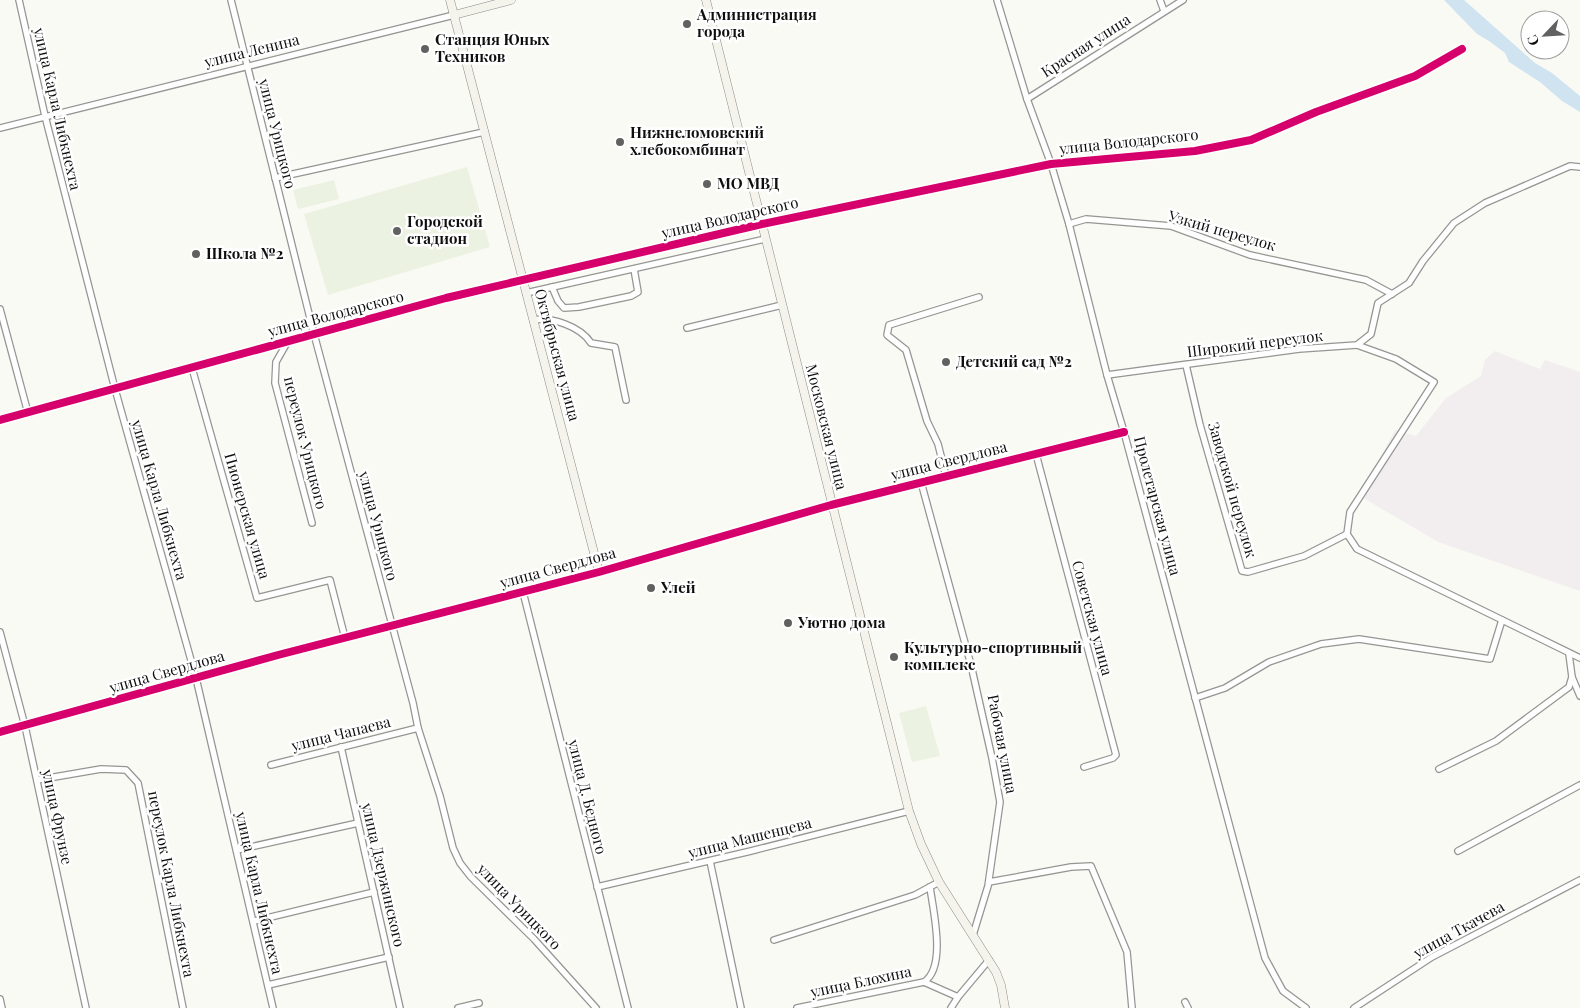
<svg xmlns="http://www.w3.org/2000/svg" width="1580" height="1008" font-family="'Playfair Display',serif">
<style>
.industrial{fill:#f2eef0}
.pitch{fill:#ecf2e1}
.water{fill:#cfe3f0}
.lines{fill:none;stroke-linecap:round;stroke-linejoin:round}
.street-casing{stroke:#959593;stroke-width:8}
.secondary-casing{stroke:#8b8b89;stroke-width:9}
.street{stroke:#fefefe;stroke-width:5.5}
.secondary{stroke:#f4f3ec;stroke-width:8}
.cycleway-casing{stroke:#fff;stroke-width:11}
.cycleway{stroke:#d6006c;stroke-width:8}
.poi-dot{fill:#616160;stroke:#fff;stroke-width:2}
.labels{text-anchor:middle;stroke-width:5;stroke-linejoin:round;paint-order:stroke}
.poi-label{font-size:15px;font-weight:bold;fill:#0f0f0f;stroke:#fff;text-anchor:start}
.street-label{font-size:15px;fill:#0f0f0f;stroke:#fff}
</style>
<rect width="100%" height="100%" fill="#fafaf5"/>
<path class="industrial" d="M 1495,351 L 1540,369 L 1545,360 L 1580,372 L 1580,591 L 1438,542 L 1360,496 L 1395,430 L 1416,436 L 1446,398 L 1481,376 L 1485,360 Z"/>
<g class="pitch">
<path d="M 467,167 L 490,247 L 328,295 L 304,214 Z"/>
<path d="M 334,180 L 339,199 L 298,209 L 293,190 Z"/>
<path d="M 926,706 L 940,756 L 912,762 L 899,713 Z"/>
</g>
<path class="water" d="M 1444,0 L 1464,0 L 1535,63 L 1552,73 L 1580,96 L 1580,112 L 1562,101 L 1540,82 L 1509,62 L 1505,53 L 1489,41 L 1477,34 Z"/>
<g class="lines">
<defs>
<g id="street">
<path d="M 19,0 L 45,116 L 115,389 L 196,678 L 273,1008"/>
<path d="M 231,0 L 314,334 L 413,703 L 418,728 L 440,796 L 453,848 L 460,863 L 471,877 L 534,939 L 596,1008"/>
<path d="M 997,0 L 1027,99 L 1051,164 L 1069,224 L 1107,375 L 1124,432 L 1265,958 L 1283,991 L 1306,1008"/>
<path d="M 1160,0 L 1164,11"/>
<path d="M 1027,99 L 1183,0"/>
<path d="M 0,128 L 454,15"/>
<path d="M 275,178 L 484,132"/>
<path d="M 1069,224 L 1086,219 L 1171,226 L 1250,255 L 1366,280 L 1392,294"/>
<path d="M 552,287 L 558,301 L 564,308 L 579,307 L 631,296 L 638,292 L 634,269"/>
<path d="M 526,293 L 765,239"/>
<path d="M 0,309 L 28,413"/>
<path d="M 533,320 C 552,317 580,326 591,343 L 615,347 L 626,400"/>
<path d="M 687,328 L 782,305"/>
<path d="M 288,341 L 276,362 L 275,383 L 312,523"/>
<path d="M 1357,345 L 1396,359 L 1434,382 L 1350,512 L 1347,534 L 1357,549 L 1580,658"/>
<path d="M 1186,365 L 1200,425 L 1242,571 L 1248,572 L 1304,556 L 1347,534"/>
<path d="M 192,368 L 257,598 L 330,580 L 345,638"/>
<path d="M 1107,375 L 1299,349 L 1357,345 L 1371,334 L 1378,303 L 1409,283 L 1423,261 L 1454,223 L 1485,203 L 1570,166 L 1580,167"/>
<path d="M 0,420 L 446,298 L 762,224 L 1051,164 L 1195,151 L 1251,140 L 1316,112 L 1415,76 L 1462,49"/>
<path d="M 1036,454 L 1116,755 L 1113,758 L 1084,767"/>
<path d="M 946,476 L 938,444 L 927,421 L 906,350 L 887,335 L 889,325 L 979,297"/>
<path d="M 921,482 L 971,665 L 992,758 L 1000,802 L 988,886 L 973,935"/>
<path d="M 831,505 L 1124,432"/>
<path d="M 523,592 L 628,1008"/>
<path d="M 0,632 L 25,726 L 86,1008"/>
<path d="M 1572,677 L 1580,696"/>
<path d="M 1195,698 L 1225,688 L 1269,662 L 1321,644 L 1359,639 L 1490,659 L 1502,620"/>
<path d="M 0,732 L 278,655 L 599,572"/>
<path d="M 341,747 L 400,1008"/>
<path d="M 271,765 L 418,728"/>
<path d="M 1439,769 L 1496,741 L 1569,687 L 1572,677 L 1569,654"/>
<path d="M 37,780 L 101,769 L 126,770 L 138,783 L 183,1008"/>
<path d="M 237,850 L 358,823"/>
<path d="M 1458,851 L 1580,785"/>
<path d="M 710,861 L 741,1008"/>
<path d="M 989,882 L 1071,867 L 1091,866 L 1127,952 L 1132,1008"/>
<path d="M 597,887 L 751,851 L 909,811"/>
<path d="M 254,921 L 374,892"/>
<path d="M 774,940 L 915,895 L 939,882"/>
<path d="M 924,982 C 947,967 933,910 930,887"/>
<path d="M 268,985 L 389,957"/>
<path d="M 0,999 L 2,1008"/>
<path d="M 1185,1002 L 1188,1008"/>
<path d="M 458,1008 L 479,1003"/>
<path d="M 797,1008 L 924,982 L 958,997"/>
<path d="M 951,1008 L 958,997 L 989,960"/>
<path d="M 1354,1008 L 1432,957 L 1580,880"/>
</g>
<g id="secondary">
<path d="M 450,0 L 599,572 L 831,505"/>
<path d="M 706,0 L 909,811 L 921,844 L 939,882 L 996,972 L 1001,985 L 1005,1008"/>
<path d="M 454,15 L 511,0"/>
</g>
</defs>
<use href="#street" class="street-casing"/>
<use href="#secondary" class="secondary-casing"/>
<use href="#street" class="street"/>
<use href="#secondary" class="secondary"/>
<defs>
<g id="cycleway">
<path d="M 0,420 L 446,298 L 762,224 L 1051,164 L 1195,151 L 1251,140 L 1316,112 L 1415,76 L 1462,49"/>
<path d="M 0,732 L 278,655 L 599,572 L 831,505 L 1124,432"/>
</g>
</defs>
<use href="#cycleway" class="cycleway-casing"/>
<use href="#cycleway" class="cycleway"/>
</g>
<g class="poi-dot">
<circle cx="687" cy="24" r="5"/>
<circle cx="425" cy="49" r="5"/>
<circle cx="620" cy="142" r="5"/>
<circle cx="707" cy="184" r="5"/>
<circle cx="397" cy="231" r="5"/>
<circle cx="196" cy="254" r="5"/>
<circle cx="946" cy="362" r="5"/>
<circle cx="651" cy="588" r="5"/>
<circle cx="788" cy="623" r="5"/>
<circle cx="894" cy="657" r="5"/>
</g>
<g class="labels">
<g class="poi-label">
<text x="697" y="20">Администрация<tspan x="697" dy="17">города</tspan></text>
<text x="435" y="45">Станция Юных<tspan x="435" dy="17">Техников</tspan></text>
<text x="630" y="138">Нижнеломовский<tspan x="630" dy="17">хлебокомбинат</tspan></text>
<text x="717" y="189">МО МВД</text>
<text x="407" y="227">Городской<tspan x="407" dy="17">стадион</tspan></text>
<text x="206" y="259">Школа №2</text>
<text x="956" y="367">Детский сад №2</text>
<text x="661" y="593">Улей</text>
<text x="798" y="628">Уютно дома</text>
<text x="904" y="653">Культурно-спортивный<tspan x="904" dy="17">комплекс</tspan></text>
</g>
<g class="street-label">
<text transform="translate(1086 46) rotate(-33)" y="5">Красная улица</text>
<text transform="translate(252 51) rotate(-14)" y="5">улица Ленина</text>
<text transform="translate(57 109) rotate(77)" y="5">улица Карла Либкнехта</text>
<text transform="translate(277 134) rotate(76)" y="5">улица Урицкого</text>
<text transform="translate(1129 142) rotate(-6)" y="5">улица Володарского</text>
<text transform="translate(730 218) rotate(-13)" y="5">улица Володарского</text>
<text transform="translate(1222 231) rotate(16)" y="5">Узкий переулок</text>
<text transform="translate(336 314) rotate(-15)" y="5">улица Володарского</text>
<text transform="translate(1255 344) rotate(-7)" y="5">Широкий переулок</text>
<text transform="translate(557 355) rotate(75)" y="5">Октябрьская улица</text>
<text transform="translate(826 427) rotate(76)" y="5">Московская улица</text>
<text transform="translate(305 443) rotate(76)" y="5">переулок Урицкого</text>
<text transform="translate(949 461) rotate(-14)" y="5">улица Свердлова</text>
<text transform="translate(1232 490) rotate(74)" y="5">Заводской переулок</text>
<text transform="translate(159 500) rotate(74)" y="5">улица Карла Либкнехта</text>
<text transform="translate(1157 506) rotate(75)" y="5">Пролетарская улица</text>
<text transform="translate(247 516) rotate(74)" y="5">Пионерская улица</text>
<text transform="translate(378 526) rotate(75)" y="5">улица Урицкого</text>
<text transform="translate(558 568) rotate(-15)" y="5">улица Свердлова</text>
<text transform="translate(1092 618) rotate(75)" y="5">Советская улица</text>
<text transform="translate(167 672) rotate(-16)" y="5">улица Свердлова</text>
<text transform="translate(341 734) rotate(-14)" y="5">улица Чапаева</text>
<text transform="translate(1002 744) rotate(79)" y="5">Рабочая улица</text>
<text transform="translate(587 797) rotate(76)" y="5">улица Д. Бедного</text>
<text transform="translate(57 817) rotate(78)" y="5">улица Фрунзе</text>
<text transform="translate(750 838) rotate(-14)" y="5">улица Машенцева</text>
<text transform="translate(383 875) rotate(77)" y="5">улица Дзержинского</text>
<text transform="translate(171 884) rotate(79)" y="5">переулок Карла Либкнехта</text>
<text transform="translate(259 893) rotate(77)" y="5">улица Карла Либкнехта</text>
<text transform="translate(519 907) rotate(46)" y="5">улица Урицкого</text>
<text transform="translate(1459 930) rotate(-29)" y="5">улица Ткачева</text>
<text transform="translate(861 982) rotate(-12)" y="5">улица Блохина</text>
</g>
</g>
<g transform="translate(1545 35) rotate(245)"><circle r="24" fill="#ffffff" stroke="#9f9f9f"/>
<path d="M0-4L9 19L0 12L-9 19Z" fill="#616160"/>
<text y="-8" font-size="14" font-weight="bold" text-anchor="middle" fill="#0f0f0f">С</text>
</g>
</svg>
